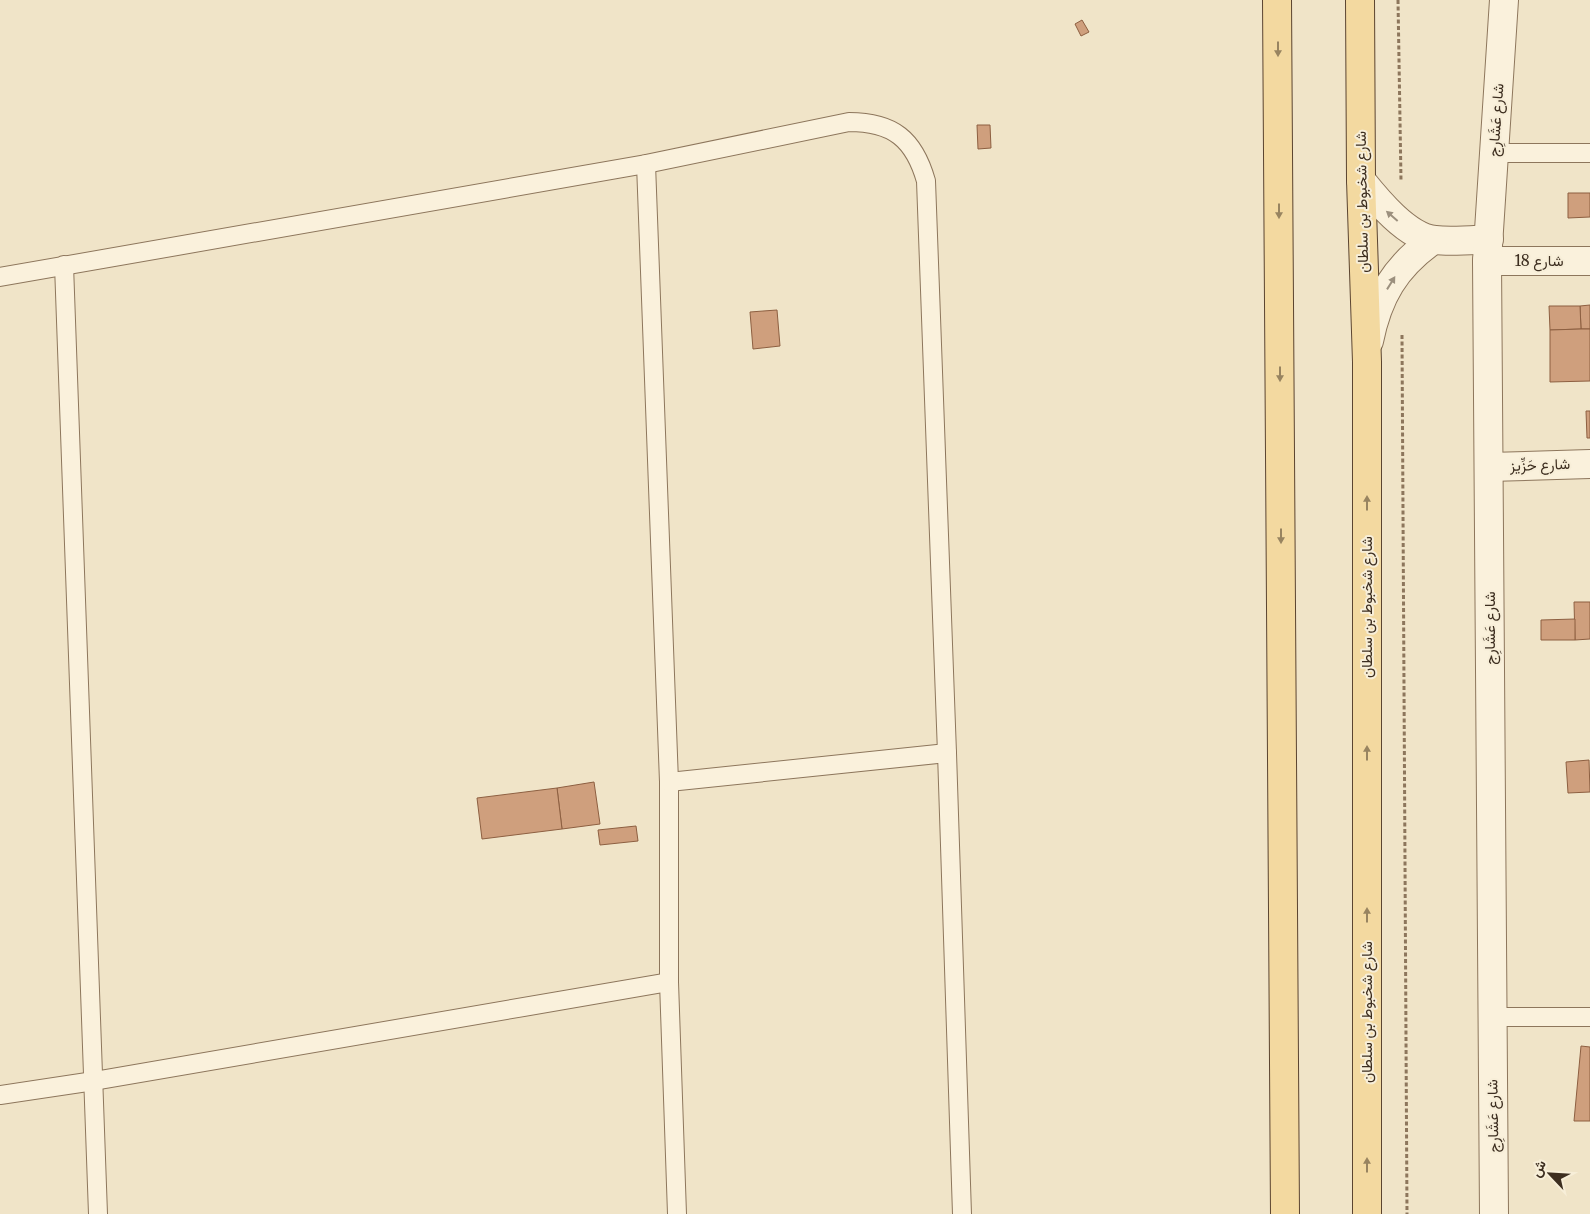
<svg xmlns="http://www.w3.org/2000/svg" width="1590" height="1214" font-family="Merriweather,Vazirmatn,serif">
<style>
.building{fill:#cf9f7d;stroke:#8d5f41}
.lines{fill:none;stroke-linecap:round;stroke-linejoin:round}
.service-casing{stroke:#8d765c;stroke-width:20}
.minor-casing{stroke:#8d765c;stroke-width:30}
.primary-casing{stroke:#5b4430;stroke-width:30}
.path{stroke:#8d765c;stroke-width:3;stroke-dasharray:4 2.5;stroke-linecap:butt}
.service{stroke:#faf1dc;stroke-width:18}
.minor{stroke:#faf1dc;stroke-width:28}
.primary{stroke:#f3d9a0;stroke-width:28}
.oneway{fill:#988460}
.oneway2{fill:#9c907e}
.labels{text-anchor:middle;stroke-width:4;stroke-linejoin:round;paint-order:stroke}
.street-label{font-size:15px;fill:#3d2e20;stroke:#f7eed8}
</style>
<rect width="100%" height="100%" fill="#f0e4c8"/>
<g class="building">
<path d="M 1082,20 L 1089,32 L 1081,36 L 1075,24 Z"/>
<path d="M 977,125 L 990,125 L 991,148 L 978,149 Z"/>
<path d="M 1568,193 L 1590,193 L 1590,217 L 1568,218 Z"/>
<path d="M 1590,305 L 1590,329 L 1581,329 L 1580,306 Z"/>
<path d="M 1549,306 L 1580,306 L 1581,329 L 1550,330 Z"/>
<path d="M 777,310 L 780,346 L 753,349 L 750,312 Z"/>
<path d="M 1581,329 L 1590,329 L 1590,381 L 1550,382 L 1550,330 Z"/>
<path d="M 1586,411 L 1590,411 L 1590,438 L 1587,438 Z"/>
<path d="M 1574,602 L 1590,602 L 1590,639 L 1575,640 Z"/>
<path d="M 1575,619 L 1575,640 L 1541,640 L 1541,620 Z"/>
<path d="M 1589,760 L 1590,792 L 1568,793 L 1566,762 Z"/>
<path d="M 594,782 L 600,824 L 562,829 L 557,788 Z"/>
<path d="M 557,788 L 562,829 L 482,839 L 477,798 Z"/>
<path d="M 636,826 L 638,841 L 600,845 L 598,830 Z"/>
<path d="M 1581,1046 L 1590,1047 L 1590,1121 L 1574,1121 Z"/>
</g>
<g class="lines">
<defs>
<g id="service">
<path d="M 1494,153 L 1590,153"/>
<path d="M 646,164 L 669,782 L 669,982 L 677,1214"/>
<path d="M 64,265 L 98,1214"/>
<path d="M 0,277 L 646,164 L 849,122 C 893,122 914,139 926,181 L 947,753 L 962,1214"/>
<path d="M 669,782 L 947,753"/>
<path d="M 1492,1017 L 1590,1017"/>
<path d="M 0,1095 L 94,1081 L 669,982"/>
</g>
<g id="minor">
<path d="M 1361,180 C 1377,200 1407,237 1435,240 C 1452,242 1471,240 1489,239"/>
<path d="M 1487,261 L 1590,261"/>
<path d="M 1369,341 C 1378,296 1395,267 1433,240"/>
<path d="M 1489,467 L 1590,464"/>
<path d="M 1494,1214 L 1487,261 L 1504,0"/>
</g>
<g id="primary">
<path d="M 1277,0 L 1285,1214"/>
<path d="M 1360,0 L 1361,180 L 1367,362 L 1367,1214"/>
</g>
</defs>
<use href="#service" class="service-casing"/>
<use href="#minor" class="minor-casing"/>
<use href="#primary" class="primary-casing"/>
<g class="path">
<path d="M 1398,0 L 1401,181"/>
<path d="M 1402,335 L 1407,1214"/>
</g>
<use href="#service" class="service"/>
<use href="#minor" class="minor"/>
<use href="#primary" class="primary"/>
</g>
<defs><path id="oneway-solid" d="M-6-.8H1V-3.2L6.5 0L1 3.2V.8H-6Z" transform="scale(1.25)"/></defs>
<g class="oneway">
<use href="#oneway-solid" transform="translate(1278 49) rotate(90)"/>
<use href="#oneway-solid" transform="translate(1279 211) rotate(90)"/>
<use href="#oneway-solid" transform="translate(1280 374) rotate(90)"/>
<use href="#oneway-solid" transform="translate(1367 503) rotate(-90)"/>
<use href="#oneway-solid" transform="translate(1281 536) rotate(90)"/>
<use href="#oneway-solid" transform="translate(1367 753) rotate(-90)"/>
<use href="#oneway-solid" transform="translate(1367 915) rotate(-90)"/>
<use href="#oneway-solid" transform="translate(1367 1165) rotate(-90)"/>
</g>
<g class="oneway2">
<use href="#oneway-solid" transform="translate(1392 216) rotate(-139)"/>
<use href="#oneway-solid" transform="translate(1391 283) rotate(-58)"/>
</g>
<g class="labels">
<g class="street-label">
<text transform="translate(1496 120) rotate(-86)" y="5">شارع عَشَارِج</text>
<text transform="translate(1362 202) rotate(-91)" y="5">شارع شخبوط بن سلطان</text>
<text x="1539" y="266">شارع 18</text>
<text transform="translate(1540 465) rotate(-2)" y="5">شارع حَزِّيز</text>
<text transform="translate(1367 607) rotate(-90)" y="5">شارع شخبوط بن سلطان</text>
<text transform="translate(1490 628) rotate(-90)" y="5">شارع عَشَارِج</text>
<text transform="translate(1367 1012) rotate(-90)" y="5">شارع شخبوط بن سلطان</text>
<text transform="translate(1493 1116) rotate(-91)" y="5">شارع عَشَارِج</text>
</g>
</g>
<g transform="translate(1550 1174) rotate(295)" stroke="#f7eed8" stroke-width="4" paint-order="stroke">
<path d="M0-4L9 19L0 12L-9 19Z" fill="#3d2e20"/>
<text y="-8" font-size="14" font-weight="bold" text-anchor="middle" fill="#3d2e20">ش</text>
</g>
</svg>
